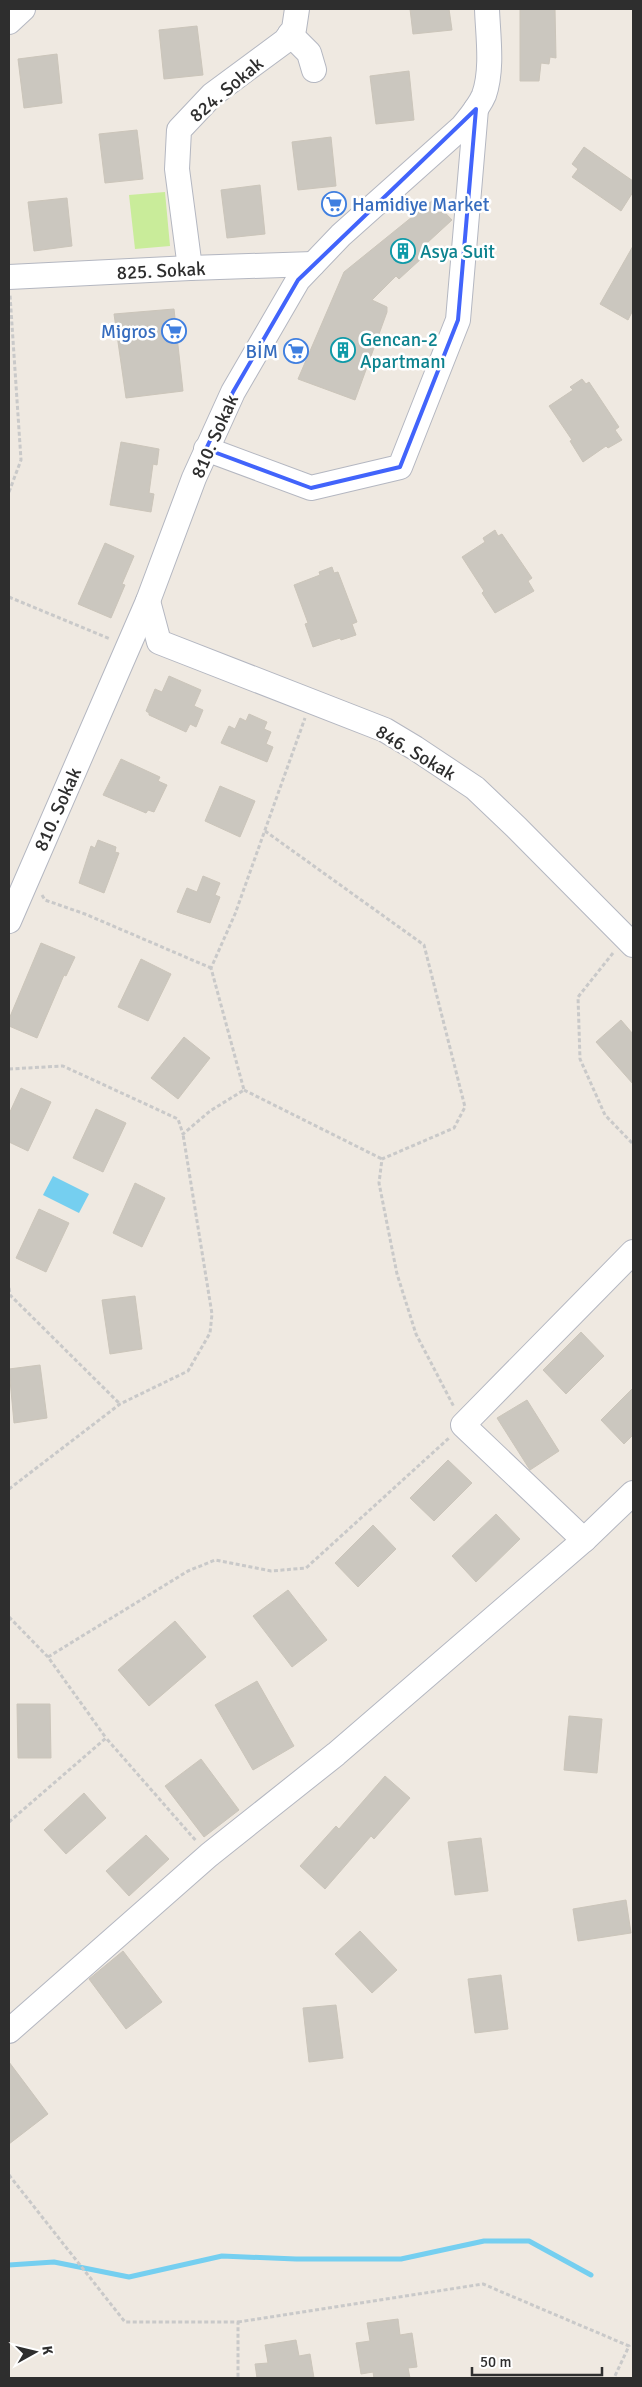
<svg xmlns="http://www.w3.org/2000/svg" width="642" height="2387" font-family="Signika,sans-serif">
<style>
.pitch{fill:#c9ec9a}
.water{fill:#75cff0}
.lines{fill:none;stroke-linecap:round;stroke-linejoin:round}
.stream{stroke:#75cff0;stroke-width:5}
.building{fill:#cbc7bf;stroke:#cbc5ba}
.minor-casing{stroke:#b4b7c1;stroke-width:26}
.path{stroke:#c9c9c9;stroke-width:3;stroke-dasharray:4 2.5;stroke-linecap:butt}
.minor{stroke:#fff;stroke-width:24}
.marked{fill:none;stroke:#4264fb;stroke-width:4;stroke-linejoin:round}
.labels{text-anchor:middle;stroke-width:5;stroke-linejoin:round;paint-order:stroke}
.street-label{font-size:19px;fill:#2e2e2e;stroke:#fff}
.shop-label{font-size:19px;fill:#366cbe;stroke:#fff;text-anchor:end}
.culture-label{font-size:19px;fill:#0d838f;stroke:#fff;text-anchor:start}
</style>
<rect width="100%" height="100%" fill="#efe9e1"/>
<path class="pitch" d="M 165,192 L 170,246 L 135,249 L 129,195 Z"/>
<path class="water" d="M 53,1176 L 89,1194 L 79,1213 L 43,1195 Z"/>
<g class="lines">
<path class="stream" d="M 9,2265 L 54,2262 L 129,2277 L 222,2256 L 296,2259 L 401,2259 L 484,2241 L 529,2241 L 591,2275"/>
</g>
<g class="building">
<path d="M 410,9 L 449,9 L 452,30 L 413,34 Z"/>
<path d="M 520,9 L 555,9 L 556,58 L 550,57 L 549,64 L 541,63 L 539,81 L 520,81 Z"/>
<path d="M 197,26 L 203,75 L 164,79 L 159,30 Z"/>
<path d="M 57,54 L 62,103 L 24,108 L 18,59 Z"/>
<path d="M 409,71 L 414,120 L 376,124 L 370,76 Z"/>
<path d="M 137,130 L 143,179 L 105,183 L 99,134 Z"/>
<path d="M 331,137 L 336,186 L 298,190 L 292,142 Z"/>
<path d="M 584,147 L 633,181 L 633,192 L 621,211 L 572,177 L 578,169 L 572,164 Z"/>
<path d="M 260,185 L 265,234 L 227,238 L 221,190 Z"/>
<path d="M 67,198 L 72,246 L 34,251 L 28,202 Z"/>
<path d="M 433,200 L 452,220 L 427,243 L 430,246 L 420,255 L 422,258 L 399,279 L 396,276 L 372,300 L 387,307 L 387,312 L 355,400 L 298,379 L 344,272 Z"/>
<path d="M 633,246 L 633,310 L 628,320 L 600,304 Z"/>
<path d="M 174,309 L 183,391 L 126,398 L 114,314 Z"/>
<path d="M 582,379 L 586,384 L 589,382 L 619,427 L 615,430 L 622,440 L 608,448 L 606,446 L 583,462 L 570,441 L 572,440 L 549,406 L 573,390 L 570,387 Z"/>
<path d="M 121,442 L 159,449 L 157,465 L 153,464 L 149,493 L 154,494 L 151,512 L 110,505 Z"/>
<path d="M 495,530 L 498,536 L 502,534 L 532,578 L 528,581 L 534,591 L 495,613 L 482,593 L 484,591 L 462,557 L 485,542 L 483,538 Z"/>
<path d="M 105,543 L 134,556 L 122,584 L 125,585 L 111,618 L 78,604 Z"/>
<path d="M 332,567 L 334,573 L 338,572 L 357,622 L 352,624 L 356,635 L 341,640 L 340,638 L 313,647 L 305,624 L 308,623 L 294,585 L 320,575 L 319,572 Z"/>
<path d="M 169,676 L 201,690 L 194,706 L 203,710 L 196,727 L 190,724 L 186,732 L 149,715 L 149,713 L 146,711 L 155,689 L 162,692 Z"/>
<path d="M 249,714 L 267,722 L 264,729 L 271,732 L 266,744 L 273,747 L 267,762 L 221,743 L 229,726 L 235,729 L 240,718 L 246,721 Z"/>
<path d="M 121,759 L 160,777 L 158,781 L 167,785 L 154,812 L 148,810 L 146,813 L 103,795 Z"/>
<path d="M 220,786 L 255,801 L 240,837 L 205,821 Z"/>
<path d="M 98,840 L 116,847 L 115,852 L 119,853 L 104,893 L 79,883 L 91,846 L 95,848 Z"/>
<path d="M 203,876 L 220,883 L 215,895 L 220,897 L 210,923 L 177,912 L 187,888 L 197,892 Z"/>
<path d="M 41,943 L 75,957 L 66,976 L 64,975 L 37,1038 L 9,1026 L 9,1019 Z"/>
<path d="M 141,959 L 171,974 L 148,1021 L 118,1007 Z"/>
<path d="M 621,1020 L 633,1034 L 633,1084 L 596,1042 Z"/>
<path d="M 184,1037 L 210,1058 L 178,1099 L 151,1078 Z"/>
<path d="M 21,1088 L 51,1102 L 28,1151 L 9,1142 L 9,1114 Z"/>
<path d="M 96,1109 L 126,1123 L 103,1172 L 73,1158 Z"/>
<path d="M 135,1183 L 165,1198 L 142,1247 L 113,1233 Z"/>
<path d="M 39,1209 L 69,1223 L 46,1272 L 16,1258 Z"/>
<path d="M 135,1296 L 142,1349 L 110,1354 L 102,1300 Z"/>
<path d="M 581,1332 L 604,1356 L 566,1394 L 543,1370 Z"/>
<path d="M 40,1365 L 47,1418 L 14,1423 L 9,1369 Z"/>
<path d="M 633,1388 L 633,1435 L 624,1444 L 601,1420 Z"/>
<path d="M 527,1400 L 559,1451 L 530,1470 L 497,1418 Z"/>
<path d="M 448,1460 L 472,1483 L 434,1521 L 410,1498 Z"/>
<path d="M 496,1514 L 520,1539 L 476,1582 L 452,1556 Z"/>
<path d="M 373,1525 L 396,1549 L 358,1587 L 335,1563 Z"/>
<path d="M 288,1590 L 327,1640 L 292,1667 L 253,1616 Z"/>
<path d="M 175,1621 L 206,1657 L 149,1706 L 118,1670 Z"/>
<path d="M 257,1681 L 294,1746 L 253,1770 L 215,1705 Z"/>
<path d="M 17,1704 L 50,1704 L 51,1758 L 18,1758 Z"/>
<path d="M 569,1716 L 602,1719 L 597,1773 L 564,1770 Z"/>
<path d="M 201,1759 L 239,1810 L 204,1837 L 165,1786 Z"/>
<path d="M 385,1776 L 410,1798 L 374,1839 L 371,1836 L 325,1889 L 300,1866 L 336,1826 L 339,1829 Z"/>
<path d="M 84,1793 L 106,1818 L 66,1854 L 44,1830 Z"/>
<path d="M 146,1835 L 169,1859 L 129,1896 L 106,1871 Z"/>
<path d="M 481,1838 L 488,1891 L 455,1895 L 448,1842 Z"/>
<path d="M 626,1900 L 631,1933 L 578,1941 L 573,1909 Z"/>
<path d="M 360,1931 L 397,1970 L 372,1993 L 335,1954 Z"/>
<path d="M 123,1951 L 162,2002 L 126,2029 L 89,1979 Z"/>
<path d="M 501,1975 L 508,2029 L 475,2033 L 468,1979 Z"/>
<path d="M 336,2005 L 343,2058 L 309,2062 L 303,2008 Z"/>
<path d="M 9,2062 L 48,2114 L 9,2144 Z"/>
<path d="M 398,2319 L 400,2335 L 412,2333 L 417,2367 L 408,2368 L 410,2378 L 374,2378 L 373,2372 L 361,2374 L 356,2343 L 370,2341 L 367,2323 Z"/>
<path d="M 296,2340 L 299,2356 L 310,2354 L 314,2378 L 257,2378 L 255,2364 L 268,2363 L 265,2345 Z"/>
</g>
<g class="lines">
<defs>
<g id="minor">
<path d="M 9,22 L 23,9"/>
<path d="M 290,34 L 309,53 L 314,70"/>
<path d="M 190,268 L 177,169 L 179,130 L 212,95 L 285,41 L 294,29 L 297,9"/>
<path d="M 9,277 L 190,268 L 313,264"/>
<path d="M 206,449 L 311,488 L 400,467 L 458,320 L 476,109"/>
<path d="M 148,601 L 159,642 L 385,730 L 415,748 L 475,788 L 516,827 L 633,945"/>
<path d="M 9,921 L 148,601 L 194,478 L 233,392 L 298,280 L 341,235 L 462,127 C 470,117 479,107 484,95 C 493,69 488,36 487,9"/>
<path d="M 633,1252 L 463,1425 L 584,1540 L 633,1493"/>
<path d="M 9,2031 L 209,1855 L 336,1754 L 584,1540"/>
</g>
</defs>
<use href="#minor" class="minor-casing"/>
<g class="path">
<path d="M 9,492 L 21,460 L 10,295"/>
<path d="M 9,597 L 110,639"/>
<path d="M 265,831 L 424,945 L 465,1107 L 454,1128 L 382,1159 L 379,1183 L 397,1274 L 416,1334 L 454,1407"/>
<path d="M 42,895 L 45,900 L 85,914 L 211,968"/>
<path d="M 613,953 L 578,997 L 580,1059 L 605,1115 L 633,1144"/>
<path d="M 9,1069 L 63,1066 L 178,1119 L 183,1134 L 210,1111 L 244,1090 L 211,968 L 235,914 L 305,718"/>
<path d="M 244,1090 L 382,1159"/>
<path d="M 9,1288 L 10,1295 L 120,1404"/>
<path d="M 9,1489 L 120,1404 L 188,1371 L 210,1333 L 212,1314 L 183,1134"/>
<path d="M 9,1617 L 48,1657 L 106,1738"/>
<path d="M 48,1657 L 188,1571 L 215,1560 L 271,1571 L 306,1568 L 449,1438"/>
<path d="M 9,1822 L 106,1738 L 197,1842"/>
<path d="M 9,2175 L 125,2322 L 238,2322 L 238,2378"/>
<path d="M 238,2322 L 483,2284 L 629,2346 L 614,2378"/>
</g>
<use href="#minor" class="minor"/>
</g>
<path class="marked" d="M 476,109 L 458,320 L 400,467 L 311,488 L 206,449 L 233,392 L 298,280 Z"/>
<defs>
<symbol id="supermarket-ring" viewBox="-11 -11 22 22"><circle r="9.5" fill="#fff" stroke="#3f7fe0" stroke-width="1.5"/><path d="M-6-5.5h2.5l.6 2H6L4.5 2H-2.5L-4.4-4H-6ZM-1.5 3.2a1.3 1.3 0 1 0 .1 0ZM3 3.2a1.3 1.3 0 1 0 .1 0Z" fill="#3f7fe0"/></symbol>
<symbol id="building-ring" viewBox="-11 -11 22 22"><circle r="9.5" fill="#fff" stroke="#0f9aa8" stroke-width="1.5"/><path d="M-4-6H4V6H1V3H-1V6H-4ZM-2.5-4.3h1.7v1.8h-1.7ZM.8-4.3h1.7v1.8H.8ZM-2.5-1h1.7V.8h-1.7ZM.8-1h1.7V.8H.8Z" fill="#0f9aa8"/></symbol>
</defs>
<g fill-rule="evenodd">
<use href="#supermarket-ring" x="320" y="190" width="28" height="28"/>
<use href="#building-ring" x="389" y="237" width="28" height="28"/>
<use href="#supermarket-ring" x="160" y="317" width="28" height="28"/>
<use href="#building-ring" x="329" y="336" width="28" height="28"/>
<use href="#supermarket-ring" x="282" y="337" width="28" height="28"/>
</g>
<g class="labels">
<g class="street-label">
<text transform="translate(226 89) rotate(-40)" y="7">824. Sokak</text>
<text transform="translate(161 270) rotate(-3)" y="7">825. Sokak</text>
<text transform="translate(214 436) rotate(-66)" y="7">810. Sokak</text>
<text transform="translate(416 752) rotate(31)" y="7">846. Sokak</text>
<text transform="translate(57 809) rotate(-66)" y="7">810. Sokak</text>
</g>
<g class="shop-label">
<text x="352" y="211" text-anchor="start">Hamidiye Market</text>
<text x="156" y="338">Migros</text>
<text x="278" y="358">BİM</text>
</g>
<g class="culture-label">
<text x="420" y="258">Asya Suit</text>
<text x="360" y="346">Gencan-2<tspan x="360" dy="22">Apartmanı</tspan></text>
</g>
</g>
<rect width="642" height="2387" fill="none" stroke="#2e2e2e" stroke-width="20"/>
<g transform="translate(35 2352) rotate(82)" stroke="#ffffff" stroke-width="4" paint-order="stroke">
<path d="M0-4L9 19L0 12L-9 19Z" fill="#2e2e2e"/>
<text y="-8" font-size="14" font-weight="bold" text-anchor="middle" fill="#2e2e2e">K</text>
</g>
<path d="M472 2367v8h130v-8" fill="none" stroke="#2e2e2e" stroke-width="2.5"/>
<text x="480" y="2367" font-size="15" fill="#2e2e2e" stroke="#ffffff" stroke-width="4" paint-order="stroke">50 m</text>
</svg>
